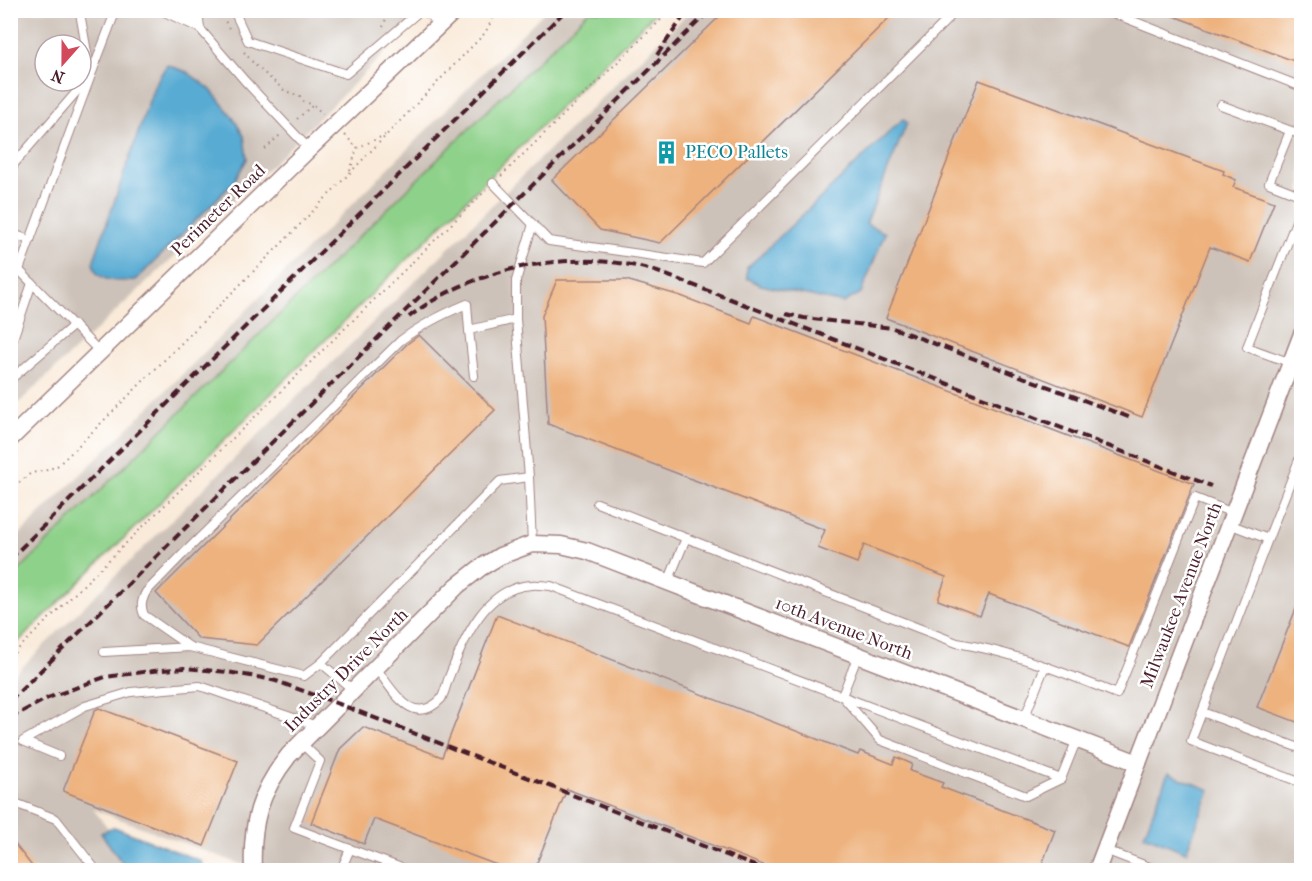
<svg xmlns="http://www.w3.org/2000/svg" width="1312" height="881" font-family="'IM FELL French Canon',serif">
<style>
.industrial{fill:#cdc2b9;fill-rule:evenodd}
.green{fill:#8ed18a;stroke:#6c785a;stroke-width:1.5}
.water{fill:#58abd3;stroke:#51657f;stroke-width:1.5}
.building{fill:#eeb27e}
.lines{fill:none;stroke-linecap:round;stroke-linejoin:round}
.lane-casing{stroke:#a28482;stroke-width:10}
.street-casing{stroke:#a28482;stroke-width:19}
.path{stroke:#a28482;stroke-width:2;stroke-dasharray:1.5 4.5;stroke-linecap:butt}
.lane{stroke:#fff;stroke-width:8}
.street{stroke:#fff;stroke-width:16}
.rail{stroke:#4a1f2b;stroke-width:4;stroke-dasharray:9 4.5;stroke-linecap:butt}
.labels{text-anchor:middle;stroke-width:5;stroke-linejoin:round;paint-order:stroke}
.culture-label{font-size:18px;fill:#0d838f;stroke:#fff;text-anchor:start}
.street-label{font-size:18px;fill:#4a1f2b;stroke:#fff}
</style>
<rect width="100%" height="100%" fill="#fff"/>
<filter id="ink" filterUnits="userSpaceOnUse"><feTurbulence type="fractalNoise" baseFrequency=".0167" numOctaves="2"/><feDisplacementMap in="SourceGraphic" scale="12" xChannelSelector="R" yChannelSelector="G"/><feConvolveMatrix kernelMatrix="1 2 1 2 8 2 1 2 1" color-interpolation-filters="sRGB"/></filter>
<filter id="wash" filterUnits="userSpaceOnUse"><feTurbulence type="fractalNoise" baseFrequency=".008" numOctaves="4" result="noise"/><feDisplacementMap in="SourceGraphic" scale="24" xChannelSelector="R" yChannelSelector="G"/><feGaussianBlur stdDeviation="1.35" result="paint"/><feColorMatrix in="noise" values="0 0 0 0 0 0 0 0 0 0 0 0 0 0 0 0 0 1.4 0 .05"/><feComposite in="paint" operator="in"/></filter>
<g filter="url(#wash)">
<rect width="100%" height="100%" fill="#f9ead9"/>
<g class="industrial">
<path d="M 11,11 L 427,11 L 280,157 L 11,410 ZM 45,45 L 81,45 L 81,81 L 45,81 Z"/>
<path d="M 545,11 L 592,11 L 11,578 L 10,544 L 195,362 Z"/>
<path d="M 690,11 L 1301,11 L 1301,870 L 256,870 L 93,809 L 141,870 L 11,870 L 11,678 Z"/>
</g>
<path class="green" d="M 589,11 L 657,11 L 276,389 L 11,649 L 11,578 Z"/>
<g class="water">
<path d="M 167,65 L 187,72 L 210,89 L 232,116 L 244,136 L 247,159 L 233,183 L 136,280 C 124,281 106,283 97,273 C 95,270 94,266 93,263 L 155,84 Z"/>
<path d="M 903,119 L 907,123 L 866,224 L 885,233 L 861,293 L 843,303 L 761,285 L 747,278 L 747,268 Z"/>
<path d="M 1168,773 L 1210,790 L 1186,852 L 1144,835 Z"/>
<path d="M 114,827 L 201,861 L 203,870 L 127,870 L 101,833 Z"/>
</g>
<g id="blocks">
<g class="building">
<path d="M 726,10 L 897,10 L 660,243 L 600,230 L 552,180 Z"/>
<path d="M 1164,10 L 1302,10 L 1302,64 L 1163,12 Z"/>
<path d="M 979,80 L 1224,171 L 1223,174 L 1236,180 L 1233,187 L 1274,202 L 1250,262 L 1210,247 L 1142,417 L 886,318 Z"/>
<path d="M 557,280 L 626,280 L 681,296 L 751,323 L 754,316 L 1194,484 L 1129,647 L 989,594 L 980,616 L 938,600 L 946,577 L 864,545 L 857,563 L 818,548 L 825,530 L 548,424 L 542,316 Z"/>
<path d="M 419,335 L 495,410 L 257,645 L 199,639 L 156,593 L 407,344 Z"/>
<path d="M 1301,596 L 1302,597 L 1302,724 L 1257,707 Z"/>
<path d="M 497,615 L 858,755 L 860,751 L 893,764 L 896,757 L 912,764 L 910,771 L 943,783 L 941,787 L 1055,830 L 1040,870 L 776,870 L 567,789 L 534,870 L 510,870 L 374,819 L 364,844 L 311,823 L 340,749 L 363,727 L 442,757 Z"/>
<path d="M 99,708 L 238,761 L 204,846 L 63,791 L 95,710 Z"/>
<path d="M 10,838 L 35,870 L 10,870 Z"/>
</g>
</g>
</g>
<g filter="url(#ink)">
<use href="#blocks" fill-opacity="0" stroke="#a28482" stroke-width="1.5"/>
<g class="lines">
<defs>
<g id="lane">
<path d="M 160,10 L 197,27"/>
<path d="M 187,10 L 190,17 L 245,81 L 309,149"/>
<path d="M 198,10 L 200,28"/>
<path d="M 236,10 L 236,15 L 248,41 L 346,74 L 421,10"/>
<path d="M 425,10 L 439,25"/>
<path d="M 1105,10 L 1302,87"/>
<path d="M 1221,105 L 1302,135"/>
<path d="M 1290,131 L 1269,183 L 1302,196"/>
<path d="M 10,176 L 14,164 L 91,75 L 116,10"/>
<path d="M 493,183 L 549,241 L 703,263 L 957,10"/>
<path d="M 10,233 L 30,240"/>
<path d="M 10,267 L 19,270 L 100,352"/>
<path d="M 19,270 L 91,75 L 80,13 L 81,10"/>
<path d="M 10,348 L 32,283"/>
<path d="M 1291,363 L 1247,347 L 1302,206"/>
<path d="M 474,376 L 469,330 L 516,319"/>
<path d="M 10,380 L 74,325"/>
<path d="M 597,503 L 686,538 L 668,582"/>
<path d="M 1229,524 L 1268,539 L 1302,452"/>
<path d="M 686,538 L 957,643 C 1013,652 1065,673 1117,694 L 1195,498 L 1233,513"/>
<path d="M 1268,539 L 1191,741 L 1302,783"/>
<path d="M 532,544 L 529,477 L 516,319 L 516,281 L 533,224"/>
<path d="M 190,647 L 144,615 C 140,606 142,600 146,592 L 182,555 L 400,341 C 421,325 443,314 467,304 L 469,330"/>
<path d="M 104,652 L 190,647 L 304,676 L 321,663"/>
<path d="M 858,655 L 842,696 L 880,740 L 1026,796 L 1061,779"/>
<path d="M 376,668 C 392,689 412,729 441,699 C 445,692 446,685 449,677 C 464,640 484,587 532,585 C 538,584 544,586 551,586 L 1061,779 L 1077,739"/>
<path d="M 353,690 L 321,663 L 500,481 L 529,477"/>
<path d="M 1202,712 L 1302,749"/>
<path d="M 1024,719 L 1045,666"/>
<path d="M 301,743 L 320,761 L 294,828 L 350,849 L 341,870"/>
<path d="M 59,756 L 23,741 L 85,706 L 131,692 L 200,686 L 317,726"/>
<path d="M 10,801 L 56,819 L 96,870"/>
<path d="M 350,849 L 407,870"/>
<path d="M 1105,850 L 1157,870"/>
</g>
<g id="street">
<path d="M 10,439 L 309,149 L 455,10"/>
<path d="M 253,870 C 251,823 259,793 289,755 L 457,586 L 480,568 L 500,556 L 532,544 L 561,545 L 587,551 L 1138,763"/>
<path d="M 1097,870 L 1302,334"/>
</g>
</defs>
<use href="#lane" class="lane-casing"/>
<use href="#street" class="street-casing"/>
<g class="path">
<path d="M 223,10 L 225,21 L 229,28"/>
<path d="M 383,27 L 389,10"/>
<path d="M 244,52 L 255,65 L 285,91 L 300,96 L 303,101 L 313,105 L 323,114"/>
<path d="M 297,119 L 313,105"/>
<path d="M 345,135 L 357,148"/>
<path d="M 265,149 L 280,135"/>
<path d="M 350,171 L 357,148 L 385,135"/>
<path d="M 501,176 L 671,10"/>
<path d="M 10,490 L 31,473 L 47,470 L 57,466 L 71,453 L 286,239 L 485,33 L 493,18 L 505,10"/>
<path d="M 10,657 L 486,190"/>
</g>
<use href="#lane" class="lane"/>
<use href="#street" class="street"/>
<g class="rail">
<path d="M 657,55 L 688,10"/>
<path d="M 786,314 L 804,318 L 893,328 L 1131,418"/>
<path d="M 409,317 C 471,268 571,248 648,269 C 671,276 694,286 717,294 L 1211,486"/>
<path d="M 10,559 L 566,10"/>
<path d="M 10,701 L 710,10"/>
<path d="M 10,718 L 48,698 L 105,677 L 143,672 L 184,668 L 227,672 L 263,678 L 276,681 L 339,704 L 765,870"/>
</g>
</g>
</g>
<defs>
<symbol id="building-bare" viewBox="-9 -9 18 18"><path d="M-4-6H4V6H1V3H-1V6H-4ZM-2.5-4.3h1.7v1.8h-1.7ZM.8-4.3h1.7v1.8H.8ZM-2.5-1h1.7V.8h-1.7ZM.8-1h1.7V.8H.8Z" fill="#0f9aa8" stroke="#fff" stroke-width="2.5" paint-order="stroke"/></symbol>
</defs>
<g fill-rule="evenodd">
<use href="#building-bare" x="650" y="136" width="33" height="33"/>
</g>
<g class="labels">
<g class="culture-label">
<text x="685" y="158">PECO Pallets</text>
</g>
<g class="street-label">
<text transform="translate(218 210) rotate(-44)" y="6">Perimeter Road</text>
<text transform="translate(1181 595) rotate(-69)" y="6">Milwaukee Avenue North</text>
<text transform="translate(844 628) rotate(21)" y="6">10th Avenue North</text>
<text transform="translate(346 670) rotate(-45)" y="6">Industry Drive North</text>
</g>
</g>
<rect width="1312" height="881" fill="none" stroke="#fff" stroke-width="36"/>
<g transform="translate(63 63) rotate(201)"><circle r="28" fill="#ffffff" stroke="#b7a5aa" stroke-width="1.5"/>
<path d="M0-4.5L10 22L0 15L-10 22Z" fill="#d1495b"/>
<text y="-9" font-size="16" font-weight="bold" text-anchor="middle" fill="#4a1f2b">N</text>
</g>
</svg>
